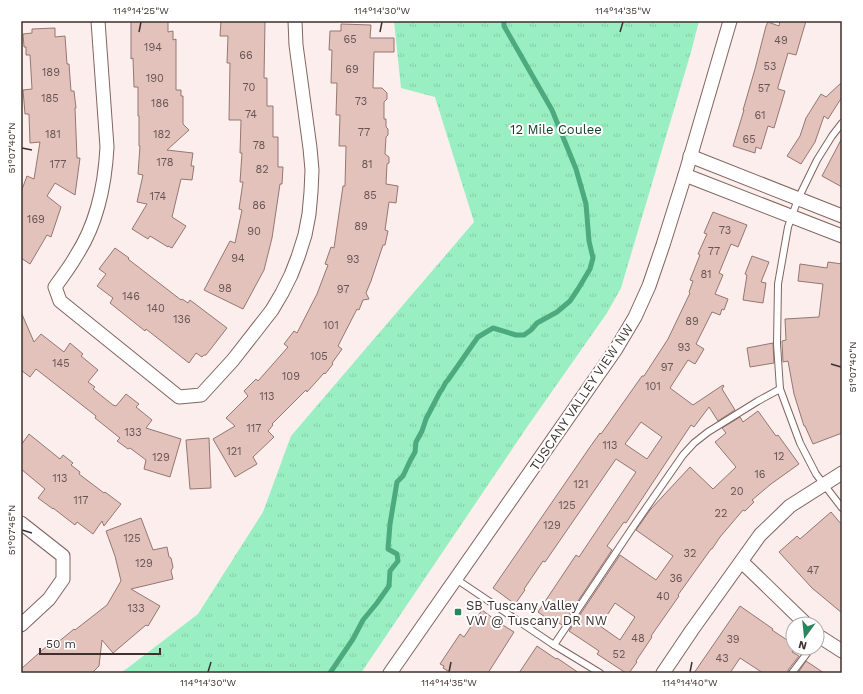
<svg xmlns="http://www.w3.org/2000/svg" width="863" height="694" font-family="'Work Sans',sans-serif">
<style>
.park{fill:url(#park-tufts)}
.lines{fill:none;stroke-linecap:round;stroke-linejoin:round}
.stream{stroke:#4caa7e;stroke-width:5}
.building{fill:#e3c2bc;stroke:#947771;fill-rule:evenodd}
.service-casing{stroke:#81655f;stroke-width:8}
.minor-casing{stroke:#81655f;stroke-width:15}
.service{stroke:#fff;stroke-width:6}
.minor{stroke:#fff;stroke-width:13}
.ticks{fill:none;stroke:#3d302e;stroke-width:1.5}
.poi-dot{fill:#28865d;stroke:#fff;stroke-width:1.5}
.labels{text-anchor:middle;stroke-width:4;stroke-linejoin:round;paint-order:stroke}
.number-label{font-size:11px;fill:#665452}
.park-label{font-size:13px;fill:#133c29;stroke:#fff}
.street-label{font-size:13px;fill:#3d302e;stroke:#fff}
.poi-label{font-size:13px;fill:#3d302e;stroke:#fff;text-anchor:start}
.neatline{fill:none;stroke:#3d302e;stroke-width:1.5}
.ticks-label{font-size:10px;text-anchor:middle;fill:#3d302e}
</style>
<defs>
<pattern id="park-tufts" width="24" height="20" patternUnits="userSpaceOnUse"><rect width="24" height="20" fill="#99efc2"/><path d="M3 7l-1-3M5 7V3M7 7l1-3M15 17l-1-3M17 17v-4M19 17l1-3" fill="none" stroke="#85cda7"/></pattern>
</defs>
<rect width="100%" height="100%" fill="#fceeec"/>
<path class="park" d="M 394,21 L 699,21 L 691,52 L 621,288 L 607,313 L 527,427 L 361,673 L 121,673 L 198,614 L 263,512 L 291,436 L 474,222 L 435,97 L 401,88 Z"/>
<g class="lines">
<path class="stream" d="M 330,673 L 353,639 L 363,620 L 377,603 L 389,586 L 390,571 L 398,561 L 397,554 L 388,549 L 390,524 L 397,482 L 403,476 L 410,461 L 415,452 L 416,442 L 422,431 L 426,419 L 440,392 C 444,388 444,383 448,380 L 473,344 L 478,337 L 493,328 L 516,335 L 524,335 L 531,330 L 537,323 L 557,312 L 570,301 L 578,289 L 590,269 L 593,258 L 589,241 L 586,204 L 576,169 L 552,110 L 504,26 L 504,21"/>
</g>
<g class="building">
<path d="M 131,21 L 168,21 L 168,32 L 173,31 L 173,40 L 176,39 L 176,90 L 181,90 L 181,96 L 183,96 L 183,124 L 189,130 L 167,150 L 193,153 L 191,166 L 194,166 L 192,180 L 181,179 L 172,217 L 186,226 L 172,248 L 168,246 L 168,247 L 150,236 L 148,239 L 132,229 L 147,204 L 137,202 L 143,175 L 138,174 L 140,146 L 139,146 L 139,116 L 138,116 L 138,87 L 134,87 L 133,58 L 131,59 Z"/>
<path d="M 221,21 L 265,21 L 264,78 L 267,78 L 267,106 L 273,106 L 273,137 L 278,137 L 278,167 L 283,167 L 282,184 L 280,184 L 272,238 L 264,270 L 243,309 L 204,290 L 230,241 L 235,243 L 242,210 L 239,209 L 243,182 L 240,182 L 242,153 L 240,153 L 241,120 L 229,120 L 230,63 L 227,63 L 228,36 L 220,36 Z"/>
<path d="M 780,21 L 806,21 L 796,55 L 788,53 L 778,87 L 778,89 L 785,91 L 774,128 L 768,126 L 761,149 L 756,147 L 755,153 L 733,146 L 744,110 L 743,110 L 755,69 L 766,26 L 768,22 L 779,26 Z"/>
<path d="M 341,24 L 371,25 L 370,38 L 394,38 L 394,52 L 374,52 L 373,88 L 382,88 L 387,93 L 387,99 L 384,102 L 384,119 L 386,119 L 386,127 L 388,129 L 388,135 L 386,137 L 385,154 L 389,157 L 389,163 L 387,164 L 386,184 L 398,186 L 396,203 L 389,202 L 385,230 L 388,231 L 385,245 L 383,245 L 371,281 L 366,293 L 369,299 L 363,300 L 359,310 L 357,309 L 338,346 L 342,349 L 332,363 L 333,364 L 325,374 L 324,373 L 307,392 L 306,390 L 272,424 L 273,425 L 268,431 L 274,437 L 253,457 L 257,464 L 235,477 L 213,439 L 235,426 L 226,418 L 248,396 L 244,391 L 256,379 L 258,381 L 288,347 L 284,344 L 294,331 L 297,333 L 317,294 L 328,265 L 325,264 L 331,247 L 334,248 L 343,186 L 345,186 L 346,146 L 339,146 L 340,115 L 336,115 L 337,83 L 331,83 L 332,50 L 329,50 L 330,31 L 341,31 Z"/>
<path d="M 55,28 L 55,37 L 65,36 L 67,64 L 69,64 L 71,91 L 74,91 L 76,108 L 75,108 L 77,158 L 80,158 L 75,195 L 55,183 L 47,196 L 61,207 L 51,237 L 47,235 L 30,264 L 21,258 L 21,192 L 27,176 L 34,179 L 40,142 L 30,143 L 29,114 L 25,114 L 23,90 L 32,89 L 30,55 L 26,55 L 26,47 L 24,47 L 23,34 L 32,33 L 32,29 Z"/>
<path d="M 842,82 L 842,97 L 828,119 L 824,116 L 815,142 L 801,164 L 787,156 L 800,136 L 806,118 L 821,94 L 826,97 Z"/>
<path d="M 842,138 L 842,187 L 822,176 Z"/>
<path d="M 713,212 L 747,225 L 738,247 L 731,244 L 719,273 L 723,275 L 715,294 L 728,299 L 724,310 L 722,309 L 720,315 L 712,312 L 696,344 L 704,349 L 695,364 L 688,360 L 670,388 L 693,405 L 723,385 L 724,386 L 722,389 L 735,410 L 718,421 L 709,407 L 694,427 L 691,425 L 673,452 L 626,523 L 624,522 L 607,546 L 612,550 L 562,625 L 556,621 L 554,623 L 538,612 L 576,555 L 579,557 L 636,472 L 616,459 L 545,562 L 543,561 L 524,589 L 525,590 L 515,604 L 493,588 L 590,447 L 600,433 L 601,434 L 642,376 L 644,376 L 668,339 L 690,293 L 689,292 L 693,281 L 690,280 L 700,255 L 698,254 L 707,234 L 704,233 ZM 641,422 L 662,437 L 647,459 L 625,444 Z"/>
<path d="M 115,248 L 129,258 L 128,259 L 181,300 L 182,299 L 188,303 L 190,300 L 227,328 L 206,355 L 204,355 L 202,357 L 196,353 L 189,363 L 146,329 L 145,331 L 110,303 L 113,298 L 97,286 L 106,274 L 99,269 Z"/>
<path d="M 752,256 L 769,262 L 761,282 L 766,283 L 763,303 L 743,300 L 747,275 L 745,274 Z"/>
<path d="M 828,262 L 842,264 L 842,433 L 813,444 L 805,426 L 804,426 L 794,394 L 788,361 L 783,362 L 782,341 L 786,340 L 785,319 L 819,317 L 823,284 L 798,281 L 800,264 L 827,268 Z"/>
<path d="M 21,312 L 34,342 L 41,334 L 64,352 L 70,343 L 83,354 L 81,356 L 98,370 L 88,382 L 95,387 L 93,389 L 113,405 L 116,406 L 126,394 L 139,404 L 136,407 L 152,420 L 146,428 L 181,439 L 170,477 L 144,469 L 146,460 L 130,448 L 128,449 L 117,441 L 120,438 L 95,418 L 96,416 L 36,369 L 30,377 L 21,370 Z"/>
<path d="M 773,343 L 774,363 L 750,367 L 747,348 Z"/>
<path d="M 758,411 L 776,436 L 778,435 L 799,464 L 771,484 L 752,500 L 754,502 L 745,511 L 743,510 L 720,537 L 712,549 L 711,549 L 678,595 L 679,596 L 651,636 L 652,637 L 636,661 L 637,662 L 629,673 L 626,673 L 597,654 L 599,651 L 569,631 L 620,555 L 656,580 L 673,556 L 636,530 L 650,510 L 690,467 L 713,489 L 736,467 L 715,442 L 726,433 L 722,428 L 740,417 L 743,422 ZM 615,603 L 635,617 L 620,640 L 600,626 Z"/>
<path d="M 29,434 L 60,459 L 63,455 L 73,463 L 71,465 L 80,472 L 79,474 L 104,493 L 105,492 L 121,504 L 104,526 L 102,521 L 93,534 L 77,522 L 75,525 L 53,508 L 53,509 L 38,498 L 45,489 L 21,469 L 21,445 Z"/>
<path d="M 209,438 L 211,488 L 190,489 L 186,440 Z"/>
<path d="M 831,512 L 842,525 L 842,613 L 812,588 L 779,552 L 797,536 L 800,539 Z"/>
<path d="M 141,518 L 153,550 L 167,547 L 169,557 L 171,558 L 173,567 L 171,571 L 173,579 L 131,589 L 160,606 L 148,626 L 146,625 L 113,653 L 102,640 L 99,666 L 92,673 L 21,673 L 21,669 L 48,645 L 51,648 L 74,629 L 75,630 L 107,605 L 121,581 L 115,556 L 106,531 Z"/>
<path d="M 740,606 L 773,629 L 772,630 L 793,644 L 793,648 L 795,648 L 792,652 L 799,656 L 788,670 L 788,673 L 763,673 L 740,658 L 730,673 L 694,673 Z"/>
<path d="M 482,610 L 498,622 L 514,632 L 488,673 L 451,673 L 443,668 L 444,666 L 440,664 L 460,634 L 464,637 Z"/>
<path d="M 537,646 L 556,659 L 557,658 L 579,673 L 519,673 Z"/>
<path d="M 806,661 L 824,673 L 798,673 Z"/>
</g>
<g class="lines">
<defs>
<g id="service">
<path d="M 842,123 L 832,136 L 817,160 L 798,199 L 788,227 L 778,284 L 777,344 L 780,389 L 800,443 L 816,474 L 842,508"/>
<path d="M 456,579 L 554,645 L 600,673"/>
<path d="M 554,645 L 635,524 L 683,455 L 694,443 L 708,432 L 758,401 L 780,389"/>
<path d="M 792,673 L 811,648"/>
</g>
<g id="minor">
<path d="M 98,21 L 107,147 C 105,185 97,224 76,256 C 70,267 62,277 55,287 L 60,301 L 179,397 L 201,395 L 233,360 L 272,310 L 282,293 L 291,275 L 298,257 L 305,235 L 309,214 L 311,192 L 312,170 L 310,148 L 296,45 L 295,21"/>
<path d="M 690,156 L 842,216"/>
<path d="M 685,175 L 842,236"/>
<path d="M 21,523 L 63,556 L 63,579 L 49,599 L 21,625"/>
<path d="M 742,562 L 806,624"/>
<path d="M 817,635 L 842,651"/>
<path d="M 390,673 L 616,349 L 635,317 L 649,286 L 663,245 L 685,175 L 730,21"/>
<path d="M 663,673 L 692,630 L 760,535 L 790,506 L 842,473"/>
</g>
</defs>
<use href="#service" class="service-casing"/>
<use href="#minor" class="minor-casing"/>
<use href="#service" class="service"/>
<use href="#minor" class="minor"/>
</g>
<path class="ticks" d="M 139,32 L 141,22M 380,32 L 382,22M 620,32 L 623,22M 22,148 L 32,150M 831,364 L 841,367M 22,530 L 32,533M 208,672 L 211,662M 449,672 L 451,662M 690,672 L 692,662"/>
<rect class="poi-dot" x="454" y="608" width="8" height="8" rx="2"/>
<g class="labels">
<g class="number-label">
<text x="350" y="43">65</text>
<text x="781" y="44">49</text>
<text x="153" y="51">194</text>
<text x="246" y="59">66</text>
<text x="770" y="70">53</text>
<text x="352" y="73">69</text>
<text x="51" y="76">189</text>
<text x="155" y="82">190</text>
<text x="249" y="91">70</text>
<text x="764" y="92">57</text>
<text x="50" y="102">185</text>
<text x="361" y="105">73</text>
<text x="160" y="107">186</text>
<text x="251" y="118">74</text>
<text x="760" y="119">61</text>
<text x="364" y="136">77</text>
<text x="53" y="138">181</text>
<text x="162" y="138">182</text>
<text x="749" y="143">65</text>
<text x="259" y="149">78</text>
<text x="165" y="166">178</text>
<text x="58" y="168">177</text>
<text x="367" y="168">81</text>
<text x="262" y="173">82</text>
<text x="370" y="199">85</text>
<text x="158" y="200">174</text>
<text x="259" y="209">86</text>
<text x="36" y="223">169</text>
<text x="361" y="230">89</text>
<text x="725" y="234">73</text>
<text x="254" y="235">90</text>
<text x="714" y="255">77</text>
<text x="238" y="262">94</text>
<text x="353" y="263">93</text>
<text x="706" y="278">81</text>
<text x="225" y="292">98</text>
<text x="343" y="293">97</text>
<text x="131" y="300">146</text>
<text x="156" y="312">140</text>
<text x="182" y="323">136</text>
<text x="692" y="325">89</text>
<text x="331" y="329">101</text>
<text x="684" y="351">93</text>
<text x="319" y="360">105</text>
<text x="61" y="367">145</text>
<text x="667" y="371">97</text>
<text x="291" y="380">109</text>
<text x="653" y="390">101</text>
<text x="267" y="400">113</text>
<text x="254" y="432">117</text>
<text x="133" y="436">133</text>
<text x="610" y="449">113</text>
<text x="234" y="455">121</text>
<text x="779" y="460">12</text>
<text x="161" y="461">129</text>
<text x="760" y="478">16</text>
<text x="60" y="482">113</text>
<text x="581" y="488">121</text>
<text x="737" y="495">20</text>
<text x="81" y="504">117</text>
<text x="567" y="509">125</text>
<text x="721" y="517">22</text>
<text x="552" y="529">129</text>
<text x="132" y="542">125</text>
<text x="690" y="557">32</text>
<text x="144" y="567">129</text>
<text x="813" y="574">47</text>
<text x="676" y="582">36</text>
<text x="663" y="600">40</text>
<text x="136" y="612">133</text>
<text x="638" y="642">48</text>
<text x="733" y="643">39</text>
<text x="619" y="658">52</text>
<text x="722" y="662">43</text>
</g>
<g class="park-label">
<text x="556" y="134">12 Mile Coulee</text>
</g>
<g class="street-label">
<text transform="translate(581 397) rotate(-56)" y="5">TUSCANY VALLEY VIEW NW</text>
</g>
<g class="poi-label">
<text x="466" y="610">SB Tuscany Valley<tspan x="466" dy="15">VW @ Tuscany DR NW</tspan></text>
</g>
</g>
<rect width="863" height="694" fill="none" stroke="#ffffff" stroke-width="44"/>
<g transform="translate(805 636) rotate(195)"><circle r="19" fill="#ffffff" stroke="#b1acab"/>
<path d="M0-3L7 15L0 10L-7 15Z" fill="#28865d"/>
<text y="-6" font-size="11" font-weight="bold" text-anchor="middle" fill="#3d302e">N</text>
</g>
<path d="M40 648v6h120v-6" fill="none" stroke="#3d302e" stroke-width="2"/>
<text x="46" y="648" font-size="12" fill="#3d302e" stroke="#ffffff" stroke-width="3" paint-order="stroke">50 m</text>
<rect x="22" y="22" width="819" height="650" class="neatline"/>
<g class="ticks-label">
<text x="141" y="14">114°14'25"W</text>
<text x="382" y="14">114°14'30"W</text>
<text x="623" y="14">114°14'35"W</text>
<text transform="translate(11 148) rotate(-90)" y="4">51°07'40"N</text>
<text transform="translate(852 367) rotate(-90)" y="4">51°07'40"N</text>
<text transform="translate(11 530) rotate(-90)" y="4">51°07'45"N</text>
<text x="208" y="686">114°14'30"W</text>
<text x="449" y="686">114°14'35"W</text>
<text x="690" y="686">114°14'40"W</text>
</g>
</svg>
